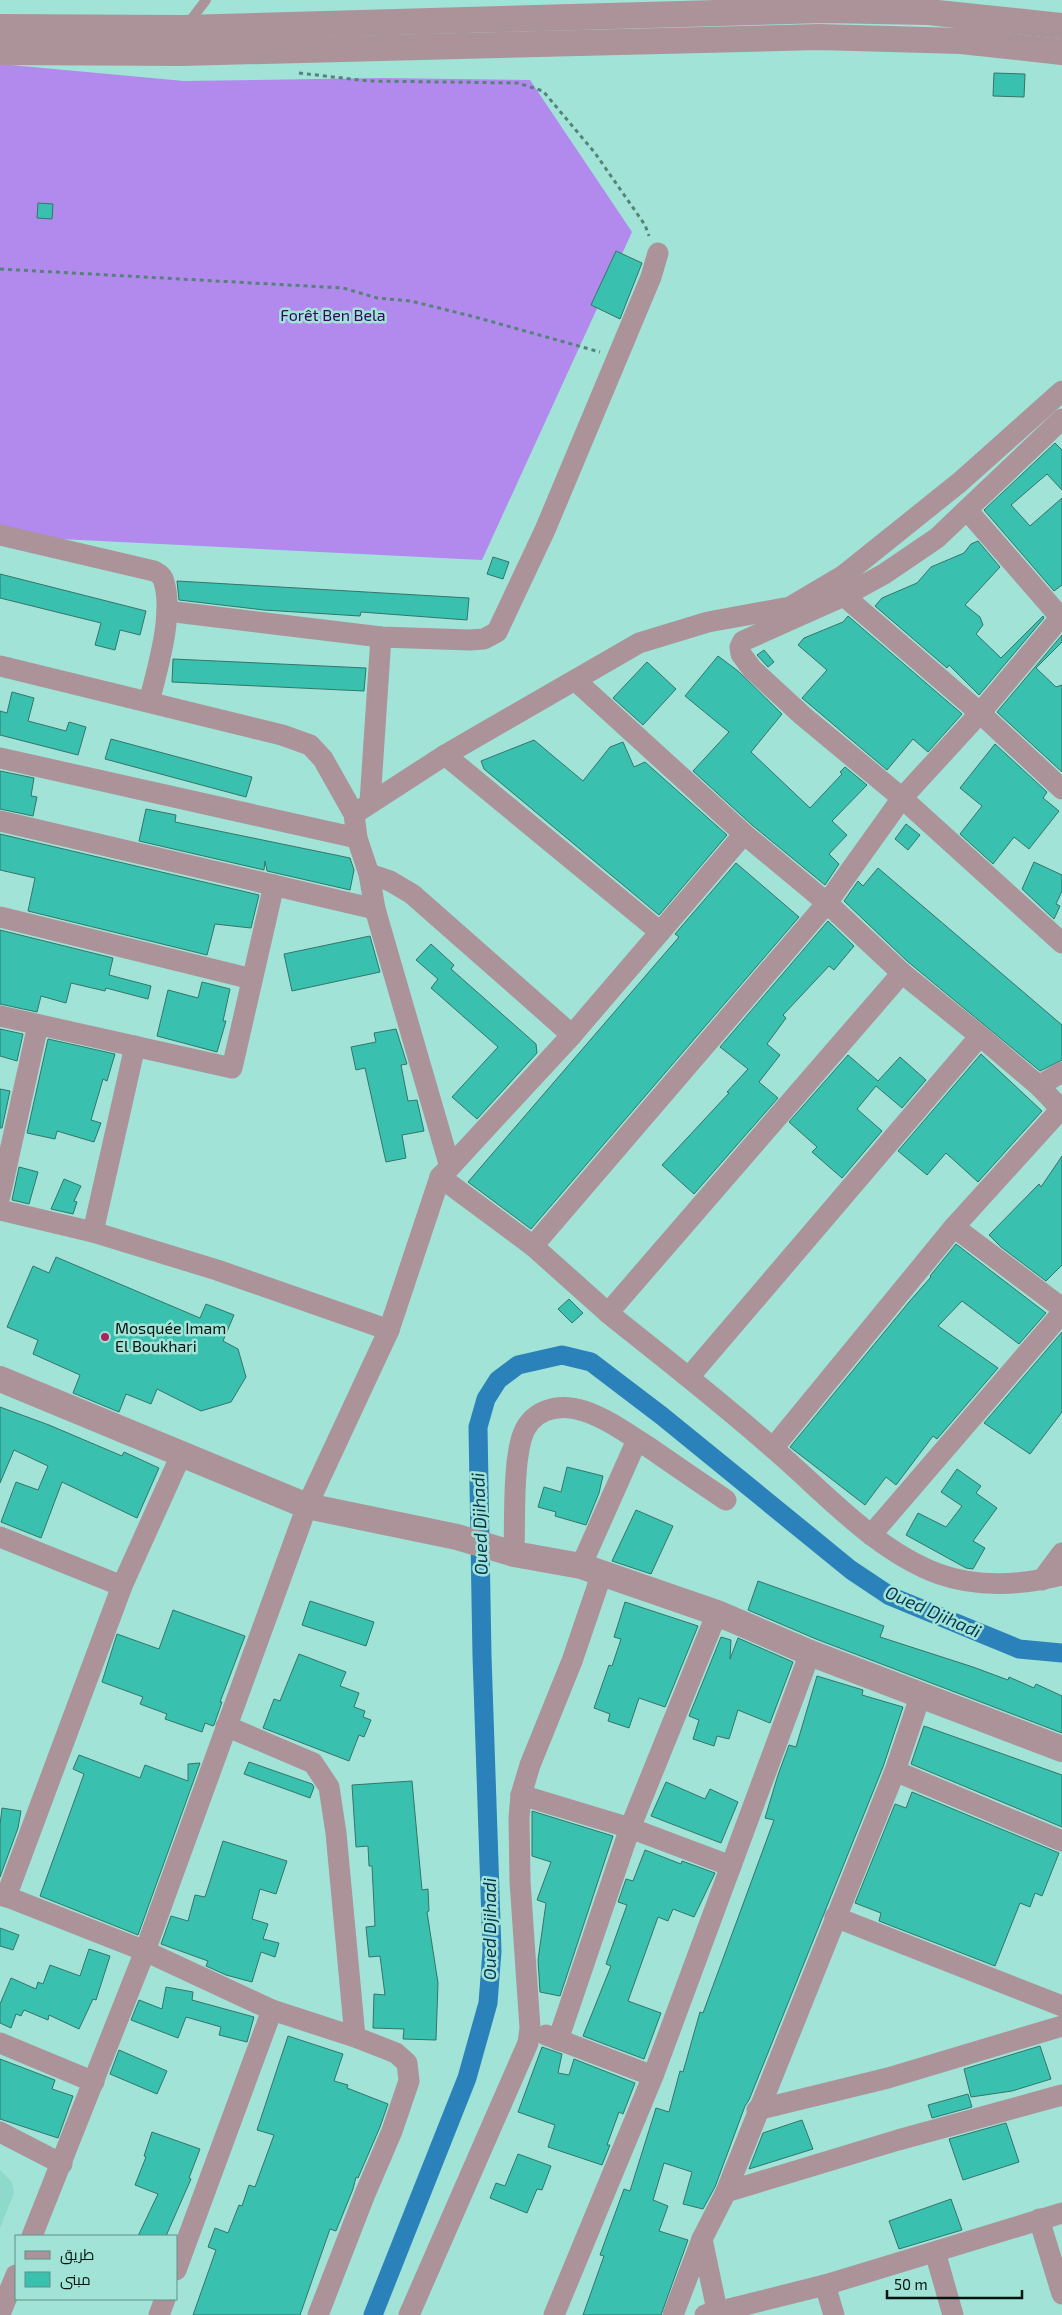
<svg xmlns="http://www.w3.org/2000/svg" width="1062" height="2315" font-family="'Exo 2',Cairo,sans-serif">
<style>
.built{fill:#8ddacc}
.forest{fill:#b289ed}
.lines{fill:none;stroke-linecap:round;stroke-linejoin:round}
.canal{stroke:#2b81b9;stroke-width:19}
.building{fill:#39c0ae;stroke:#34756b}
.path{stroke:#558279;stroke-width:3;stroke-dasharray:4 4;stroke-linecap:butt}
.service{stroke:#ac9399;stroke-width:10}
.minor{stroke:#ac9399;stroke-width:21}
.tertiary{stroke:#ac9399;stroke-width:26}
.poi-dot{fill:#ae215c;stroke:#a1e3d7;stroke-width:2}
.labels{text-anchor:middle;stroke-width:5;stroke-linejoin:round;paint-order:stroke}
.park-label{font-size:16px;fill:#380561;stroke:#a1e3d7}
.poi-label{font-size:16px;fill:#001410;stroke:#a1e3d7;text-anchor:start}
.water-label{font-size:18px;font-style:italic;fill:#053552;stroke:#a1e3d7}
</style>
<rect width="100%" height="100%" fill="#a1e3d7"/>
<path class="built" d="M 0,2170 L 12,2182 L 14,2193 L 0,2228 Z"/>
<path class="forest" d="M 0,64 L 184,81 L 384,78 L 530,80 L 632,232 L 482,560 L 0,536 Z"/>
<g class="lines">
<path class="canal" d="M 373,2315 L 467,2078 L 488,2003 L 492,1951 L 482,1656 L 478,1427 L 486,1399 L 498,1380 L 518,1365 L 562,1355 L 591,1362 L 662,1416 L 851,1570 L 890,1596 L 1019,1649 L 1062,1653"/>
</g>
<g class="building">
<path d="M 994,73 L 1025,74 L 1024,97 L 993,96 Z"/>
<path d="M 38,203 L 53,204 L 52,219 L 37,218 Z"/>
<path d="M 616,251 L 642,263 L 620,319 L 591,305 Z"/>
<path d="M 1055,443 L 1062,450 L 1062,490 L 1047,474 L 1011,505 L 1030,526 L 1062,498 L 1062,585 L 1054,591 L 984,510 Z"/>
<path d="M 978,541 L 1000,567 L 965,605 L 980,617 L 983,625 L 976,634 L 1001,658 L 1043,616 L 1044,618 L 979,695 L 949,665 L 947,668 L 875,606 L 882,598 L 917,583 L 931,567 L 964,553 L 971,544 Z"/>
<path d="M 493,557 L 509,562 L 503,579 L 487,574 Z"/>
<path d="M 0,574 L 146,611 L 140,635 L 120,630 L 115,650 L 95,645 L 101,623 L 0,598 Z"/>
<path d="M 177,581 L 469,598 L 467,620 L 361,612 L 360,616 L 264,610 L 179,600 Z"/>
<path d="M 848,616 L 962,714 L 928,752 L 913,739 L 887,770 L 802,698 L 827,670 L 798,645 L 804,638 L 843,622 Z"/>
<path d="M 1062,635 L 1062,642 L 1036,668 L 1056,687 L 1062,685 L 1062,772 L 997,712 Z"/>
<path d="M 764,650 L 774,662 L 768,667 L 757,655 Z"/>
<path d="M 718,656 L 738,671 L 782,714 L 751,752 L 810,808 L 842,774 L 840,772 L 845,767 L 867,785 L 832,821 L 847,835 L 829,854 L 839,864 L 825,885 L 752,825 L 693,771 L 729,732 L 685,696 Z"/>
<path d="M 173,659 L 366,668 L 364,691 L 172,682 Z"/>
<path d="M 647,662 L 676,689 L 643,725 L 613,698 Z"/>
<path d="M 12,692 L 34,698 L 28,721 L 66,731 L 69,722 L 86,727 L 78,755 L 0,735 L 0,711 L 7,713 Z"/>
<path d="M 111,739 L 252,777 L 246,797 L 105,759 Z"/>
<path d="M 534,740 L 583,781 L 610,747 L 623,742 L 634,767 L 645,762 L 727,835 L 659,915 L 484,769 L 481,761 Z"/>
<path d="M 995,744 L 1047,792 L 1043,798 L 1059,811 L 1029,849 L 1014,837 L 993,864 L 960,834 L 982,806 L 960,788 Z"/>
<path d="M 0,771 L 34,778 L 31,796 L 37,797 L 33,816 L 0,809 Z"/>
<path d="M 146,809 L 176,815 L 175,822 L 350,858 L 354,870 L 350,890 L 267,871 L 265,861 L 264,870 L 139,841 Z"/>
<path d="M 906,824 L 920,835 L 908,850 L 895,839 Z"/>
<path d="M 0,834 L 259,895 L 251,928 L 215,924 L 207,955 L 28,911 L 35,878 L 0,870 Z"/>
<path d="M 1034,862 L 1062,875 L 1062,891 L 1056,904 L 1060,906 L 1054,919 L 1022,889 Z"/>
<path d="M 736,863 L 799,917 L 531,1229 L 468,1182 L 679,937 L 675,934 Z"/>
<path d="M 878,868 L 1062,1025 L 1062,1060 L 1040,1071 L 907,961 L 844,901 L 858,881 L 863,886 Z"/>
<path d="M 828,921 L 854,946 L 834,970 L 829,966 L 783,1015 L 786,1018 L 767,1044 L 780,1055 L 759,1082 L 778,1098 L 694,1194 L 662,1165 L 729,1093 L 727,1092 L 748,1069 L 720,1047 Z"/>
<path d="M 0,930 L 113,958 L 109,975 L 151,986 L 148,999 L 106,988 L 105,991 L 71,983 L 66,1003 L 41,996 L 37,1012 L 0,1004 Z"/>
<path d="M 370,936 L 380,972 L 292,991 L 284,954 Z"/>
<path d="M 431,944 L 454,965 L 451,969 L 536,1044 L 537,1053 L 477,1119 L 452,1097 L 498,1047 L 431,988 L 438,979 L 416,960 Z"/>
<path d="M 202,982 L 230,989 L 223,1021 L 226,1021 L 217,1052 L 157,1036 L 168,990 L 198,998 Z"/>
<path d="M 0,1029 L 23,1034 L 17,1061 L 0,1056 Z"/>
<path d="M 396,1029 L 407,1064 L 401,1065 L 408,1101 L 417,1100 L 424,1131 L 402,1135 L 406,1158 L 386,1162 L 365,1068 L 356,1070 L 351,1047 L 376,1042 L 374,1033 Z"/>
<path d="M 48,1039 L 115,1054 L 107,1081 L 103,1079 L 91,1120 L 101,1123 L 94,1142 L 57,1131 L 55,1139 L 27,1133 Z"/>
<path d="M 981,1054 L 1042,1111 L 978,1182 L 946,1153 L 927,1175 L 898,1151 Z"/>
<path d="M 848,1055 L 878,1081 L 900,1057 L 926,1080 L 902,1108 L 876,1086 L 857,1109 L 882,1131 L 842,1178 L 812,1152 L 817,1147 L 789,1122 Z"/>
<path d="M 0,1089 L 10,1091 L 2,1128 L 0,1128 Z"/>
<path d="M 1062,1156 L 1062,1265 L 1046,1281 L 1001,1247 L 989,1235 L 1039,1184 L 1041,1187 Z"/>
<path d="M 19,1167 L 38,1172 L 29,1204 L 12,1200 Z"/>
<path d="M 64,1179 L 81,1186 L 74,1201 L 77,1202 L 73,1214 L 51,1209 Z"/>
<path d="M 956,1244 L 1046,1313 L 1019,1344 L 962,1301 L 938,1326 L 998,1368 L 937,1439 L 933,1436 L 896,1485 L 886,1477 L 865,1505 L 790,1447 L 909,1302 L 931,1277 L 930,1276 Z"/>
<path d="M 56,1257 L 200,1318 L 206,1304 L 234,1315 L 223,1341 L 238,1349 L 246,1377 L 231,1402 L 201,1411 L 157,1389 L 151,1404 L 126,1394 L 119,1412 L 73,1393 L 80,1375 L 33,1354 L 38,1340 L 7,1327 L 33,1266 L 49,1273 Z"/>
<path d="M 569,1299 L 583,1313 L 572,1323 L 558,1309 Z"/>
<path d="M 1062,1332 L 1062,1412 L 1030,1454 L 984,1423 Z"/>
<path d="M 0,1407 L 49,1425 L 122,1456 L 124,1452 L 159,1468 L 137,1518 L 62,1482 L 41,1538 L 1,1522 L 16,1482 L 38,1490 L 48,1466 L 14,1450 L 0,1483 Z"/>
<path d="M 567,1467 L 603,1476 L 599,1493 L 586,1525 L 555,1516 L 556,1512 L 538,1507 L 544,1487 L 561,1492 Z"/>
<path d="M 957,1469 L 981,1486 L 976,1493 L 997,1508 L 973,1541 L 985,1548 L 973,1569 L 966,1568 L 906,1535 L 918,1513 L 946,1527 L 962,1506 L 941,1492 Z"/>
<path d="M 636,1510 L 673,1526 L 651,1574 L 612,1561 Z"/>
<path d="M 758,1581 L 884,1626 L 880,1637 L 973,1667 L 1008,1680 L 1009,1677 L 1034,1688 L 1036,1684 L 1062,1696 L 1062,1733 L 816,1639 L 748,1610 Z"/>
<path d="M 310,1601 L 374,1622 L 366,1646 L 302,1625 Z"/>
<path d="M 625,1602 L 698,1626 L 665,1707 L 639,1698 L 629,1728 L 608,1721 L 610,1714 L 594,1708 L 609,1665 L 612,1666 L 621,1639 L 614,1637 Z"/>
<path d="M 173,1610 L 245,1636 L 220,1702 L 222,1702 L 214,1725 L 213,1726 L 205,1723 L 202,1732 L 165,1719 L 167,1714 L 140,1704 L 143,1697 L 102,1682 L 117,1634 L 159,1649 Z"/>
<path d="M 721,1637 L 731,1640 L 730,1659 L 738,1638 L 793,1662 L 770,1723 L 738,1710 L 729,1739 L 717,1736 L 714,1746 L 693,1739 L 699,1720 L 689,1716 Z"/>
<path d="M 299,1654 L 346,1672 L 340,1686 L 359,1693 L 354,1707 L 365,1711 L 363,1717 L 371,1720 L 364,1737 L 359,1735 L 349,1761 L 263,1728 L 274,1699 L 280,1701 Z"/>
<path d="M 817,1676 L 863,1690 L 862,1695 L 903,1707 L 883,1767 L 749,2100 L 745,2106 L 715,2187 L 703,2209 L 683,2204 L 692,2172 L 664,2163 L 653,2200 L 668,2206 L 659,2231 L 688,2240 L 661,2315 L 583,2315 L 604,2256 L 600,2255 L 624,2189 L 630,2191 L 656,2108 L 669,2112 L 680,2071 L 683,2072 L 700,2012 L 703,2013 L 774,1820 L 765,1818 L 778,1775 L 789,1745 L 796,1747 Z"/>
<path d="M 924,1726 L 1062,1775 L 1062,1827 L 911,1764 Z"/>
<path d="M 79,1755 L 140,1778 L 145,1765 L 188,1781 L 188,1764 L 200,1763 L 138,1935 L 40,1896 L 84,1774 L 73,1769 Z"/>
<path d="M 249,1762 L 312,1784 L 314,1787 L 310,1798 L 244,1774 Z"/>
<path d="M 412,1781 L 422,1890 L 428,1889 L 429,1911 L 427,1912 L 438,1983 L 436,2040 L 403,2039 L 404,2029 L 373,2028 L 374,1994 L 385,1995 L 380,1956 L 369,1957 L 366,1927 L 375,1926 L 372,1866 L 369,1866 L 368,1846 L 356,1847 L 352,1785 Z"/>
<path d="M 666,1782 L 705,1799 L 710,1789 L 738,1802 L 721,1843 L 651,1816 Z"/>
<path d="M 912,1792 L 1059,1853 L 1042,1896 L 1035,1893 L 1030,1907 L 1020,1903 L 995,1966 L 879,1921 L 881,1913 L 855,1903 L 895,1804 L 906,1808 Z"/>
<path d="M 2,1808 L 21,1811 L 18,1828 L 0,1877 L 0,1825 Z"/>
<path d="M 532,1811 L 613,1836 L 560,1996 L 540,1992 L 538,1960 L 546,1903 L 537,1900 L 551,1862 L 532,1856 Z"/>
<path d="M 223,1841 L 287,1861 L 276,1894 L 260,1889 L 252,1919 L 268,1924 L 263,1939 L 279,1943 L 275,1957 L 261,1952 L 252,1982 L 226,1975 L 206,1966 L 208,1961 L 161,1944 L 171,1916 L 188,1921 L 195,1895 L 205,1897 Z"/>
<path d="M 645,1850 L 681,1864 L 682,1861 L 715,1873 L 694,1917 L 673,1909 L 668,1921 L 658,1917 L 628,2001 L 661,2013 L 644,2059 L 583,2036 L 611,1966 L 606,1964 L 627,1905 L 618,1902 L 626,1879 L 633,1881 Z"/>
<path d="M 0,1928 L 19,1935 L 13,1950 L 0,1946 Z"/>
<path d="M 89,1949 L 110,1956 L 96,2000 L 93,1999 L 79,2029 L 49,2015 L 48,2020 L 24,2010 L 21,2016 L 16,2014 L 11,2028 L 0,2023 L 0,2004 L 11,1978 L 36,1989 L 38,1982 L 43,1984 L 50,1965 L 80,1976 Z"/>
<path d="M 166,1987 L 193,1992 L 192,2000 L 254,2017 L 247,2042 L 219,2035 L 221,2027 L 186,2017 L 178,2038 L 131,2020 L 139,2000 L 162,2009 Z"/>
<path d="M 288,2036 L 343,2054 L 334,2081 L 348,2085 L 347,2088 L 388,2104 L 380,2127 L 358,2178 L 356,2177 L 353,2189 L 336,2231 L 330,2229 L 300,2315 L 193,2315 L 216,2250 L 208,2247 L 215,2228 L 228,2233 L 239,2205 L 242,2206 L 249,2185 L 255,2187 L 274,2135 L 257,2130 Z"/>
<path d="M 1040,2046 L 1051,2079 L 1012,2091 L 971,2097 L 964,2069 Z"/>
<path d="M 542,2047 L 562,2054 L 558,2073 L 569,2075 L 574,2059 L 635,2083 L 623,2114 L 619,2112 L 607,2145 L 610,2145 L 602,2165 L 548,2147 L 555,2125 L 518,2112 Z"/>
<path d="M 119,2050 L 167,2071 L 157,2094 L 110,2074 Z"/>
<path d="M 0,2059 L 55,2080 L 52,2089 L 73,2096 L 58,2138 L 0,2119 Z"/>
<path d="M 968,2094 L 972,2107 L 932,2118 L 928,2105 Z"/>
<path d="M 802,2120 L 813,2149 L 749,2169 L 763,2133 Z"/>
<path d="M 1006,2123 L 1019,2162 L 963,2180 L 949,2139 Z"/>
<path d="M 152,2132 L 200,2149 L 189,2178 L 191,2179 L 166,2236 L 138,2236 L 158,2194 L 135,2185 L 146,2157 L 144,2156 Z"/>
<path d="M 518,2154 L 551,2166 L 542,2190 L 537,2189 L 527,2213 L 490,2198 L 496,2183 L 505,2186 Z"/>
<path d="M 951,2199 L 962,2230 L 899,2249 L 889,2221 Z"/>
</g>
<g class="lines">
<g class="path">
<path d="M 299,73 L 368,81 L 518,83 L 543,91 L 595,153 L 645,225 L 649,236"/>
<path d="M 0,269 L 343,288 L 377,298 L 411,301 L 475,317 L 600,352"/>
</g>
<path class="service" d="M 187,25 L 206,0"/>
<g class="minor">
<path d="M 1062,419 L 937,538 L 884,574 L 844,596 L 743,641 L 740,647 L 741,654 L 752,669 L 803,716 L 902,798 L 1062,943"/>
<path d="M 967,510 L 1062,619"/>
<path d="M 0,535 L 154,571 C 159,574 163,576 164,582 C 174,615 157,670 149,702"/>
<path d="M 844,596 L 980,713 L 1062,789"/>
<path d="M 167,611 L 381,637 L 470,640 L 484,639 L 497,632 L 545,530 L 651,277 L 658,253"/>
<path d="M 0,666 L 282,735 L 310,745 L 323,759 L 354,814 L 357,838 L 369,874 L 375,909 L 450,1167 L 440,1177 L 389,1330 L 307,1506 L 145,1951 L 32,2236"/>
<path d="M 576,681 L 744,834 L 827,903 L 902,973 L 980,1036 L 1039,1086 L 1062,1110"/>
<path d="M 445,755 L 660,932"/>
<path d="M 0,758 L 357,838"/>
<path d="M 370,802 L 381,637"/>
<path d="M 354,814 L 445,755 L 639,643 L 708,622 L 790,607 L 844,575 L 960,482 L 1062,391"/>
<path d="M 0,821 L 375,909"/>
<path d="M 369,874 L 390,881 L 412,894 L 572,1035"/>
<path d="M 0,917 L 252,979"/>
<path d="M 0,1016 L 232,1068 L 274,885"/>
<path d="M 1039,1086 L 1062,1072"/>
<path d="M 450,1167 L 572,1035 L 744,834"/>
<path d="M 440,1177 L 533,1246 L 608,1313 L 902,973"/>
<path d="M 0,1196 L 38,1025"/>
<path d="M 0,1210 L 93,1232 L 135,1046"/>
<path d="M 954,1227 L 1062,1308"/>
<path d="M 93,1232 L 217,1270 L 389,1330"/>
<path d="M 533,1246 L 827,903 L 902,798 L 980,713 L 1061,617"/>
<path d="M 608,1313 C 664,1358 721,1402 775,1450 C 825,1493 876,1551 939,1574 C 978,1588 1023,1585 1062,1575"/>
<path d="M 689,1377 L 980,1036"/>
<path d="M 773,1448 L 954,1227 L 1061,1109"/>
<path d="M 871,1535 L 1062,1313"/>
<path d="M 0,1537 L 122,1586"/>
<path d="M 514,1554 C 515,1521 513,1471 521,1440 C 529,1410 557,1402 584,1411 C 606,1418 628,1434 647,1446 C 673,1464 699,1482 726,1500"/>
<path d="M 581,1566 L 637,1440"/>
<path d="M 1042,1580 L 1062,1553"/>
<path d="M 226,1726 L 313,1763 L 329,1787 L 336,1833 L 355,2037"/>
<path d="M 895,1771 L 1062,1841"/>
<path d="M 521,1795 L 630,1828 L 731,1866"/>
<path d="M 0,1894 L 145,1951 L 272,2010 L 355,2037 L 396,2053 L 407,2063 L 409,2081 L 392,2131 L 365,2194 L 318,2315"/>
<path d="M 6,1897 L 122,1586 L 181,1455"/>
<path d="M 835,1917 L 1062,2006"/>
<path d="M 546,2035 L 653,2076"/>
<path d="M 558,2040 L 630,1828 L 717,1613"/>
<path d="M 0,2043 L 94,2082"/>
<path d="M 757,2110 L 888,2078 L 1062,2026"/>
<path d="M 0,2132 L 62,2164"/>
<path d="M 726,2192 L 898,2140 L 1062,2095"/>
<path d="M 1039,2219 L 1062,2294"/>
<path d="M 702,2239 L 718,2315"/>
<path d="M 935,2252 L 953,2315"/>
<path d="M 176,2270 L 272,2010"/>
<path d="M 825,2285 L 834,2315"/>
<path d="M 0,2314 L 16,2275"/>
<path d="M 159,2315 L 165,2299"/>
<path d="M 409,2315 L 528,2043 L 530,2028 L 520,1881 L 519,1818 L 521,1795 L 530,1765 L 572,1661 L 602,1573"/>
<path d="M 554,2315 L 653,2076 L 810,1653"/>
<path d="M 673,2315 L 702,2239 L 726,2192 L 895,1771 L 921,1694"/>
<path d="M 705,2315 L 825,2285 L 1062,2213"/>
</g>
<g class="tertiary">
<path d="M 0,27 L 184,28 L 823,10 L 928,12 L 1062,26"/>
<path d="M 0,52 L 181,53 L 819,37 L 961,41 L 1062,52"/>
<path d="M 0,1379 L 307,1506 L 457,1537 L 514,1554 L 581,1566 L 717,1613 L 810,1653 L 1062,1749"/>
</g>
</g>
<circle class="poi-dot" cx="105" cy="1337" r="5"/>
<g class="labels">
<g class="park-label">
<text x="333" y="321">Forêt Ben Bela</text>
</g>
<g class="poi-label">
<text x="115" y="1334">Mosquée Imam<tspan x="115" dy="18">El Boukhari</tspan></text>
</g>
<g class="water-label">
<text transform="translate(480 1524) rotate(-92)" y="6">Oued Djihadi</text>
<text transform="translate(933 1612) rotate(24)" y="6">Oued Djihadi</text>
<text transform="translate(490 1929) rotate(-90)" y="6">Oued Djihadi</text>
</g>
</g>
<rect x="15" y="2235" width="162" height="65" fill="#a1e3d7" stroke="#619087"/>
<rect x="25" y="2251" width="25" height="8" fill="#ac9399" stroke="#619087"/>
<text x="60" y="2260" font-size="15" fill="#001410">طريق</text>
<rect x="25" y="2272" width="25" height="15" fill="#39c0ae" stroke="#619087"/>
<text x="60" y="2285" font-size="15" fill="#001410">مبنى</text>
<path d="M887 2290v8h135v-8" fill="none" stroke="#001410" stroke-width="2.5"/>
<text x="894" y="2290" font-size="15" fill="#001410" stroke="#a1e3d7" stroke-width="4" paint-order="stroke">50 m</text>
</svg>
